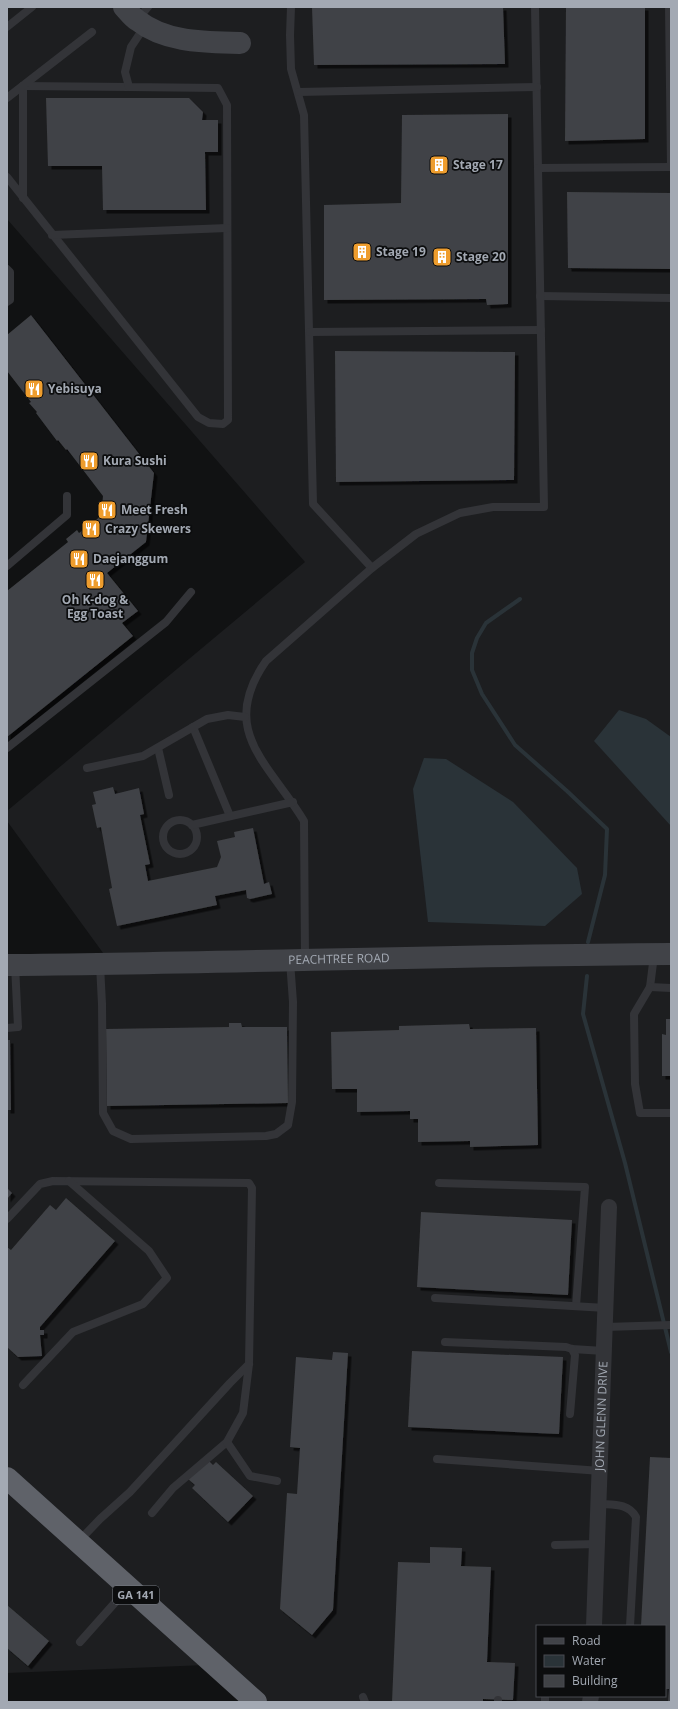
<svg xmlns="http://www.w3.org/2000/svg" width="678" height="1709" font-family="'Open Sans',sans-serif">
<style>
.built{fill:#1d1e20;fill-rule:evenodd}
.water{fill:#2a3338}
.lines{fill:none;stroke-linecap:round;stroke-linejoin:round}
.stream{stroke:#2a3338;stroke-width:4}
.building{fill:#404246;filter:url(#shadow)}
.lane{stroke:#333438;stroke-width:8}
.street{stroke:#333438;stroke-width:16}
.secondary{stroke:#414348;stroke-width:22}
.highway{stroke:#5f6269;stroke-width:22}
.labels{text-anchor:middle;stroke-width:3.5;stroke-linejoin:round;paint-order:stroke}
.shield{fill:#0c0d0e;stroke:#767a82;stroke-width:1}
.shield-label{font-size:11px;font-weight:bold;fill:#a3a9b3}
.poi-label{font-size:12px;font-weight:bold;fill:#a3a9b3;stroke:#0c0d0e;text-anchor:start}
.street-label{font-size:12px;fill:#a3a9b3;stroke:#0c0d0e}
</style>
<defs>
<filter id="shadow"><feDropShadow dx="3.5" dy="3.5" stdDeviation="0" flood-color="#0009"/></filter>
</defs>
<rect width="100%" height="100%" fill="#111213"/>
<path class="built" d="M 7,7 L 671,7 L 671,1702 L 251,1702 L 206,1665 L 7,1673 L 7,958 L 106,957 L 7,821 L 7,811 L 305,562 L 7,219 ZM 537,1626 L 665,1626 L 665,1696 L 537,1696 Z"/>
<g class="water">
<path d="M 619,710 L 646,719 L 671,737 L 671,826 L 594,741 Z"/>
<path d="M 424,758 L 446,759 L 513,802 L 577,868 L 582,894 L 545,926 L 428,922 L 413,789 Z"/>
</g>
<g class="lines">
<g class="stream">
<path d="M 520,599 L 486,623 L 477,638 L 472,653 L 472,670 L 482,694 L 515,745 L 567,791 L 607,829 L 605,875 L 588,942"/>
<path d="M 587,976 L 583,1014 L 625,1163 L 671,1352"/>
</g>
</g>
<g class="building">
<path d="M 312,7 L 503,7 L 505,64 L 314,65 Z"/>
<path d="M 566,7 L 645,7 L 645,139 L 565,141 Z"/>
<path d="M 46,98 L 189,98 L 203,112 L 202,120 L 218,120 L 218,152 L 205,152 L 206,210 L 103,210 L 102,166 L 48,166 Z"/>
<path d="M 508,114 L 508,304 L 487,305 L 486,299 L 324,300 L 324,205 L 401,203 L 402,115 Z"/>
<path d="M 567,192 L 671,193 L 671,269 L 568,268 Z"/>
<path d="M 31,315 L 154,473 L 146,542 L 107,573 L 138,611 L 122,623 L 133,636 L 7,737 L 7,591 L 68,542 L 66,539 L 77,530 L 79,533 L 101,516 L 103,496 L 67,449 L 66,450 L 58,440 L 57,441 L 36,413 L 37,412 L 29,403 L 31,402 L 7,371 L 7,335 Z"/>
<path d="M 335,351 L 515,352 L 514,480 L 336,482 Z"/>
<path d="M 113,787 L 115,794 L 139,788 L 144,814 L 140,815 L 150,864 L 145,865 L 148,881 L 217,867 L 221,857 L 217,841 L 235,837 L 234,832 L 253,828 L 264,884 L 269,882 L 272,894 L 250,899 L 247,898 L 246,890 L 215,896 L 217,905 L 117,926 L 109,889 L 112,888 L 101,827 L 97,828 L 92,805 L 96,804 L 93,792 Z"/>
<path d="M 666,1019 L 671,1019 L 671,1076 L 662,1076 L 662,1034 L 666,1035 Z"/>
<path d="M 229,1023 L 241,1023 L 242,1027 L 287,1027 L 288,1103 L 107,1106 L 106,1029 L 229,1027 Z"/>
<path d="M 469,1024 L 470,1029 L 536,1028 L 538,1145 L 470,1147 L 470,1141 L 418,1142 L 418,1119 L 410,1119 L 410,1111 L 357,1112 L 357,1089 L 332,1089 L 331,1032 L 399,1030 L 399,1026 Z"/>
<path d="M 7,1040 L 10,1040 L 11,1110 L 7,1110 Z"/>
<path d="M 7,1188 L 12,1193 L 7,1199 Z"/>
<path d="M 66,1198 L 115,1241 L 40,1327 L 40,1330 L 44,1330 L 44,1335 L 40,1335 L 42,1356 L 18,1357 L 7,1347 L 7,1247 L 11,1250 L 50,1205 L 56,1210 Z"/>
<path d="M 421,1212 L 572,1220 L 568,1295 L 417,1287 Z"/>
<path d="M 412,1351 L 563,1357 L 559,1434 L 408,1427 Z"/>
<path d="M 333,1352 L 348,1353 L 333,1610 L 312,1635 L 280,1609 L 287,1493 L 297,1494 L 300,1448 L 290,1447 L 296,1357 L 332,1360 Z"/>
<path d="M 650,1457 L 671,1458 L 671,1702 L 668,1702 L 669,1689 L 665,1689 L 665,1626 L 641,1626 Z"/>
<path d="M 206,1458 L 213,1465 L 216,1462 L 253,1496 L 228,1522 L 192,1488 L 195,1485 L 187,1478 Z"/>
<path d="M 430,1547 L 462,1548 L 461,1566 L 491,1567 L 487,1662 L 515,1663 L 513,1700 L 483,1699 L 483,1702 L 392,1702 L 398,1562 L 430,1563 Z"/>
<path d="M 7,1605 L 49,1641 L 28,1666 L 7,1648 Z"/>
</g>
<g class="lines">
<g class="lane">
<path d="M 291,7 L 290,35 L 291,69 L 304,115 L 313,504 L 372,568 L 266,661 C 217,731 270,764 304,821 L 305,958"/>
<path d="M 535,7 L 538,168"/>
<path d="M 669,7 L 671,167"/>
<path d="M 137,20 L 148,7"/>
<path d="M 7,27 L 32,7"/>
<path d="M 23,86 L 23,198"/>
<path d="M 23,86 L 129,87"/>
<path d="M 299,92 L 537,87"/>
<path d="M 7,98 L 92,32"/>
<path d="M 7,177 L 198,417 L 209,423 L 223,424 L 228,420 L 227,105 L 218,88 L 129,87 L 125,72 L 131,47 L 145,26"/>
<path d="M 52,235 L 227,228"/>
<path d="M 7,269 L 10,272 L 10,300 L 7,302"/>
<path d="M 540,296 L 671,298"/>
<path d="M 310,332 L 541,330"/>
<path d="M 7,566 L 67,515 L 67,496"/>
<path d="M 372,568 L 416,534 L 460,513 L 493,507 L 544,507 L 538,168 L 671,167"/>
<path d="M 193,727 L 230,816"/>
<path d="M 7,748 L 166,622 L 191,592"/>
<path d="M 158,748 L 169,795"/>
<path d="M 87,768 L 143,756 L 207,719 L 228,715 L 245,717"/>
<circle cx="180" cy="837" r="17"/>
<path d="M 192,825 L 293,802"/>
<path d="M 654,955 L 650,987 L 671,988"/>
<path d="M 100,965 L 102,1004 L 103,1113 L 113,1131 L 131,1139 L 266,1136 L 276,1134 L 288,1125 L 292,1102 L 293,1002 L 290,961"/>
<path d="M 650,987 L 634,1014 L 635,1084 L 640,1113 L 671,1113"/>
<path d="M 7,1028 L 18,1027 L 15,965"/>
<path d="M 439,1183 L 585,1187 L 576,1306"/>
<path d="M 7,1219 L 40,1184 L 53,1181 L 249,1183 L 252,1188 L 249,1364 L 243,1413 L 227,1442 L 173,1488 L 152,1513"/>
<path d="M 435,1298 L 606,1308"/>
<path d="M 605,1327 L 671,1325"/>
<path d="M 445,1342 L 566,1347 L 572,1349 L 604,1351"/>
<path d="M 23,1385 L 73,1332 L 143,1304 L 167,1278 L 149,1251 L 69,1181"/>
<path d="M 570,1414 L 575,1355 L 572,1349"/>
<path d="M 227,1442 L 250,1476 L 277,1481"/>
<path d="M 437,1459 L 601,1471"/>
<path d="M 599,1504 C 614,1505 628,1503 636,1517 L 630,1626"/>
<path d="M 78,1542 L 100,1519 L 130,1492 L 230,1383 L 249,1364"/>
<path d="M 555,1545 L 598,1544"/>
<path d="M 80,1642 L 128,1588"/>
<path d="M 363,1697 L 365,1702"/>
<path d="M 498,1700 L 498,1702"/>
<path d="M 545,1702 L 545,1697"/>
</g>
<g class="street">
<path id="s1" d="M 594,1626 L 609,1207"/>
<path d="M 590,1702 L 591,1696"/>
</g>
<g class="secondary">
<path d="M 124,7 C 128,11 132,17 137,20 C 166,43 206,42 240,43"/>
<path id="s2" d="M 7,965 C 228,963 450,955 671,954"/>
</g>
<path class="highway" d="M 7,1478 L 256,1702"/>
</g>
<defs>
<symbol id="building-square" viewBox="-11 -11 22 22"><rect x="-9" y="-9" width="18" height="18" rx="4" fill="#ee9d2e" stroke="#0c0d0e"/><path d="M-4-6H4V6H1V3H-1V6H-4ZM-2.5-4.3h1.7v1.8h-1.7ZM.8-4.3h1.7v1.8H.8ZM-2.5-1h1.7V.8h-1.7ZM.8-1h1.7V.8H.8Z" fill="#fff"/></symbol>
<symbol id="restaurant-square" viewBox="-11 -11 22 22"><rect x="-9" y="-9" width="18" height="18" rx="4" fill="#ee9d2e" stroke="#0c0d0e"/><path d="M-5-6h1v4h1v-4h1v4h1v-4h1v5L-1.5 .5V6h-2V.5L-5-1ZM5-6V6H3V1.5H1.5Q1.5-4 5-6Z" fill="#fff"/></symbol>
</defs>
<g fill-rule="evenodd">
<use href="#building-square" x="428" y="154" width="22" height="22"/>
<use href="#building-square" x="351" y="241" width="22" height="22"/>
<use href="#building-square" x="431" y="246" width="22" height="22"/>
<use href="#restaurant-square" x="23" y="378" width="22" height="22"/>
<use href="#restaurant-square" x="78" y="450" width="22" height="22"/>
<use href="#restaurant-square" x="96" y="499" width="22" height="22"/>
<use href="#restaurant-square" x="80" y="518" width="22" height="22"/>
<use href="#restaurant-square" x="68" y="548" width="22" height="22"/>
<use href="#restaurant-square" x="84" y="569" width="22" height="22"/>
</g>
<g class="labels">
<rect class="shield" x="113" y="1586" width="46" height="18" rx="3"/>
<g class="shield-label">
<text x="136" y="1599">GA 141</text>
</g>
<g class="poi-label">
<text x="453" y="169">Stage 17</text>
<text x="376" y="256">Stage 19</text>
<text x="456" y="261">Stage 20</text>
<text x="48" y="393">Yebisuya</text>
<text x="103" y="465">Kura Sushi</text>
<text x="121" y="514">Meet Fresh</text>
<text x="105" y="533">Crazy Skewers</text>
<text x="93" y="563">Daejanggum</text>
<text x="95" y="604" text-anchor="middle">Oh K-dog &amp;<tspan x="95" dy="14">Egg Toast</tspan></text>
</g>
<g class="street-label">
<text dy="4" stroke="none"><textPath href="#s2" startOffset="332">PEACHTREE ROAD</textPath></text>
<text dy="4" stroke="none"><textPath href="#s1" startOffset="210">JOHN GLENN DRIVE</textPath></text>
</g>
</g>
<rect width="678" height="1709" fill="none" stroke="#a3a9b3" stroke-width="16"/>
<rect x="536" y="1625" width="130" height="72" fill="#0c0d0e" stroke="#484b50"/>
<rect x="544" y="1638" width="20" height="6" fill="#414348" stroke="#484b50"/>
<text x="572" y="1645" font-size="12" fill="#a3a9b3">Road</text>
<rect x="544" y="1655" width="20" height="12" fill="#2a3338" stroke="#484b50"/>
<text x="572" y="1665" font-size="12" fill="#a3a9b3">Water</text>
<rect x="544" y="1675" width="20" height="12" fill="#404246" stroke="#484b50"/>
<text x="572" y="1685" font-size="12" fill="#a3a9b3">Building</text>
</svg>
